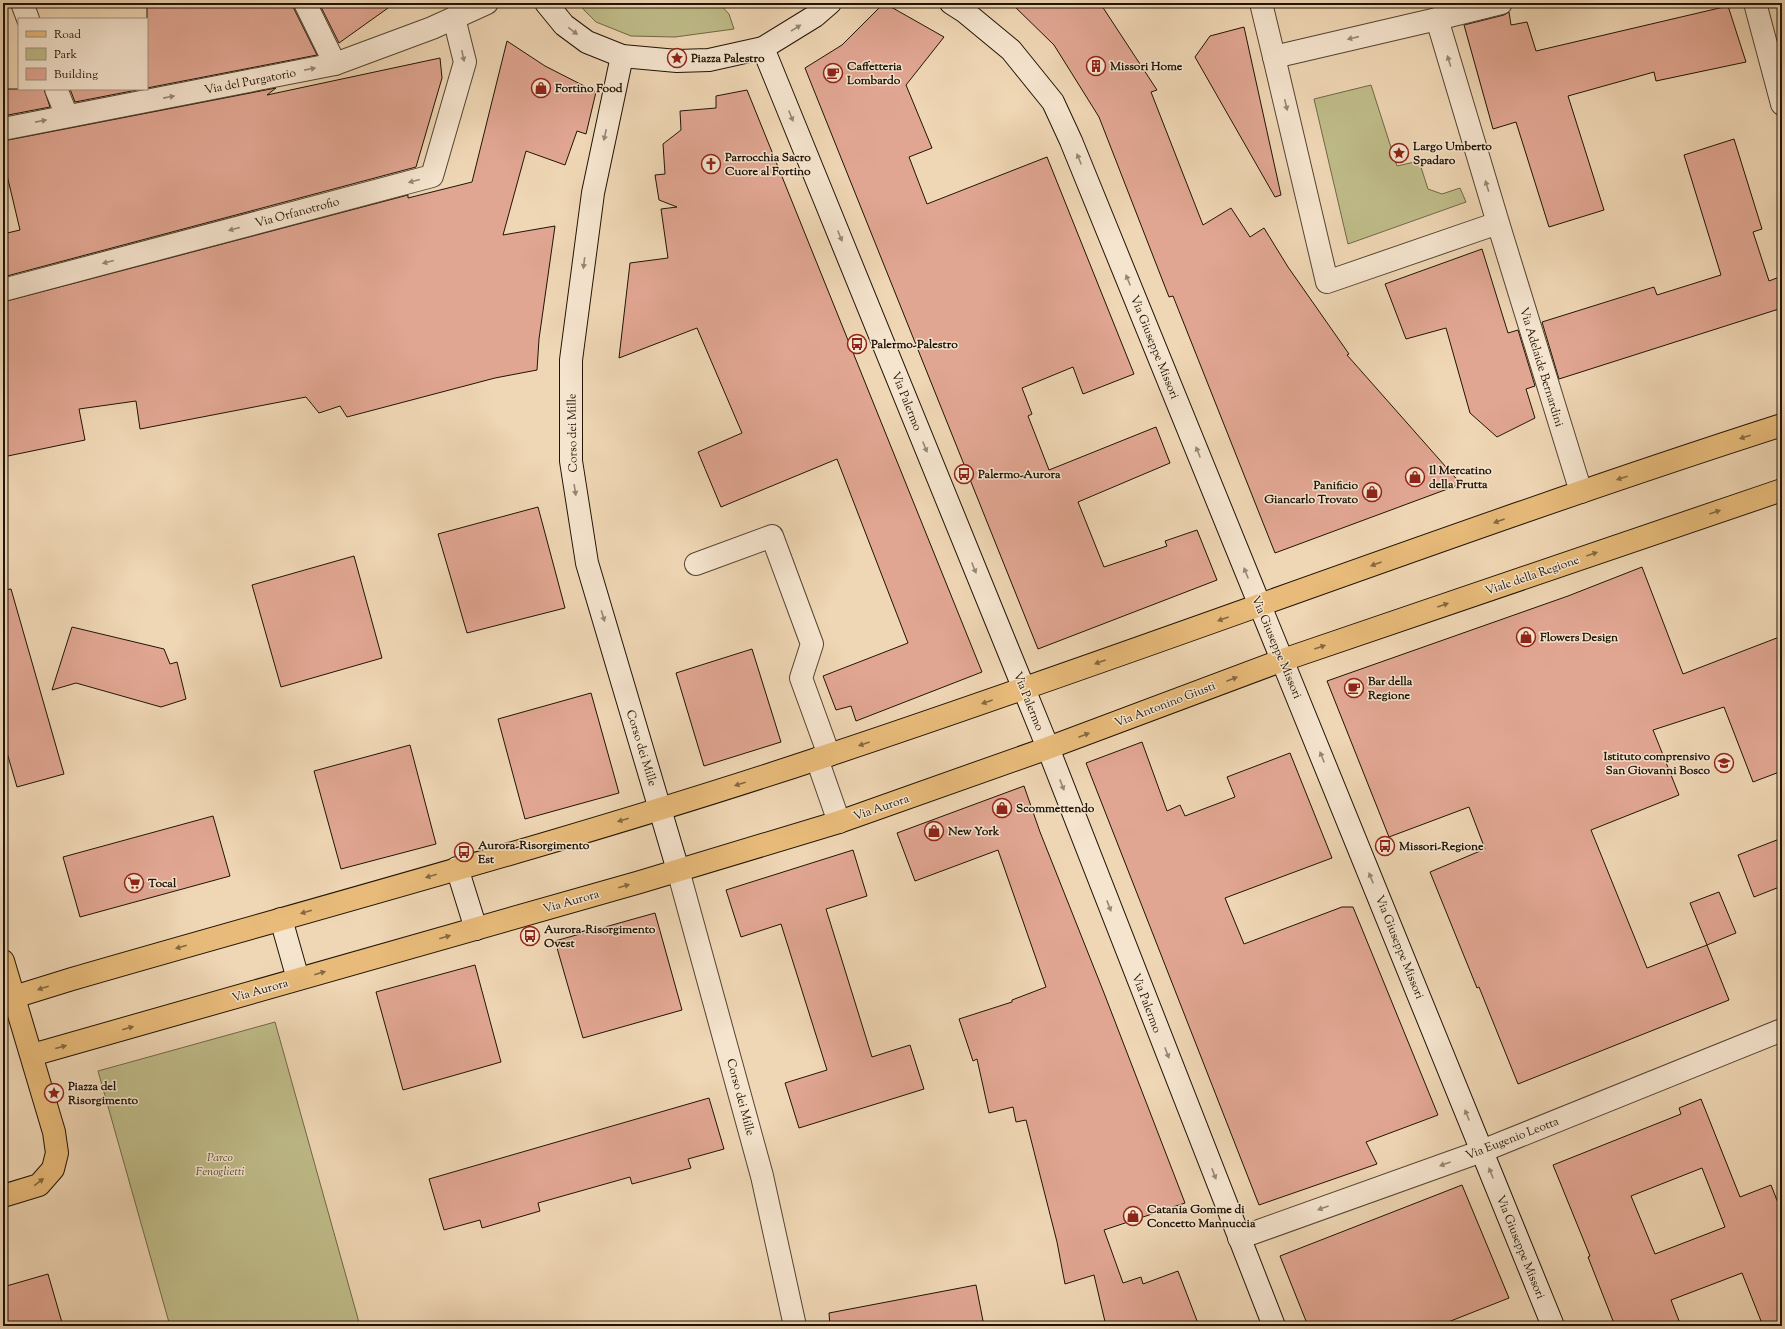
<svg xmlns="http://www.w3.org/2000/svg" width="1785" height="1329" font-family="'Sorts Mill Goudy',serif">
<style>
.green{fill:#bfbc89;stroke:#706847}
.building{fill:#e1a692;stroke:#201405;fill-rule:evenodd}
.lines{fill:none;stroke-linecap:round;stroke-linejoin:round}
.street-casing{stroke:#544431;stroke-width:24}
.secondary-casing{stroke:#201405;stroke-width:24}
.primary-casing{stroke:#201405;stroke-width:24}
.street{stroke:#f5e4ce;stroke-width:22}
.secondary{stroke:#f5e4ce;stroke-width:22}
.primary{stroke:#e8bb7a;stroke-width:22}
.oneway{fill:#958674}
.oneway2{fill:#846840}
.labels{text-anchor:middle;stroke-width:3;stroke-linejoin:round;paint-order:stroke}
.poi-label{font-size:12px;font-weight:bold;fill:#201405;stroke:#f5e4ce;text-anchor:start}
.street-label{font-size:12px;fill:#201405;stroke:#f5e4ce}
.park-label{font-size:12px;font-style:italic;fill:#584f33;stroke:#f5e4ce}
</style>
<rect width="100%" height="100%" fill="#efd6b4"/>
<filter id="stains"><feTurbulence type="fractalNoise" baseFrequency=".005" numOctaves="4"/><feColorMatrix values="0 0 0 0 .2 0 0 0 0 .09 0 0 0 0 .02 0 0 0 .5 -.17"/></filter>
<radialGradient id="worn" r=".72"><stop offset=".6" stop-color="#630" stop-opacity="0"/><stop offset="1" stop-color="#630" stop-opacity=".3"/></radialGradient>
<g class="green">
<path d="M 580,3 L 719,3 L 729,14 L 734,29 L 675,37 L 631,36 L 596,22 L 584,10 Z"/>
<path d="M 1371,85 L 1397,166 L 1419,161 L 1428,189 L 1442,194 L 1460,188 L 1466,202 L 1348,244 L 1314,99 Z"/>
<path d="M 275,1022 L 360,1326 L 170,1326 L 98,1071 Z"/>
</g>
<g class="building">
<path d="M 147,3 L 293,3 L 294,9 L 317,55 L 147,88 Z"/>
<path d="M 319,3 L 395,3 L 339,43 Z"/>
<path d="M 884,3 L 944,37 L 906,85 L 932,148 L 909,157 L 927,204 L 1047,157 L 1134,374 L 1083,394 L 1073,367 L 1022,388 L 1032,414 L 1028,416 L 1049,470 L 1156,427 L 1170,463 L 1078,502 L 1104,567 L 1167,546 L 1165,541 L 1197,530 L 1217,580 L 1038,649 L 805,68 L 842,45 Z"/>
<path d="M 1011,3 L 1100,3 L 1157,90 L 1151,92 L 1203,225 L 1231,208 L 1250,237 L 1264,228 L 1288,267 L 1349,354 L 1347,355 L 1461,484 L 1275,553 L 1173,296 L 1169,297 L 1099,117 L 1054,45 Z"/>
<path d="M 1728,6 L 1746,62 L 1656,81 L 1654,72 L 1568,96 L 1604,210 L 1549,227 L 1516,122 L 1493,129 L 1464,25 L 1504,15 L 1509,12 L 1511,25 L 1527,22 L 1536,51 Z"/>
<path d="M 1244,27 L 1281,195 L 1275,197 L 1195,57 L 1210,36 Z"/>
<path d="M 507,41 L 545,66 L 596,92 L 586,134 L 577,131 L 565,165 L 526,151 L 503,235 L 555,226 L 539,339 L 537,370 L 495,378 L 347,417 L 340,406 L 319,413 L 306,397 L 140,429 L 136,401 L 79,409 L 85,440 L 3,457 L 3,302 L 408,195 L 408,198 L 472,182 Z"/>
<path d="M 440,58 L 442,78 L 416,167 L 3,277 L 3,234 L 20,230 L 7,175 L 3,176 L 3,141 L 276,88 L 267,95 Z"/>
<path d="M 3,89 L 44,89 L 50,107 L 3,116 Z"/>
<path d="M 70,89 L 142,89 L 75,102 Z"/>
<path d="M 747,90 L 982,672 L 856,721 L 851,706 L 836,710 L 823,676 L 908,643 L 837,459 L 721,507 L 698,452 L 742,433 L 697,328 L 619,358 L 630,263 L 668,258 L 661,209 L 677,207 L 659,200 L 655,175 L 665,174 L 663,144 L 681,130 L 680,111 L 716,108 L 716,96 Z"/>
<path d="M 1734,139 L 1762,229 L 1753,232 L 1769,281 L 1782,276 L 1782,308 L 1559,379 L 1542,322 L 1654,287 L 1657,295 L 1721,275 L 1684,155 Z"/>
<path d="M 1482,249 L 1508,333 L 1518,330 L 1535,386 L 1526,389 L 1535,418 L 1497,437 L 1470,413 L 1446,328 L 1406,339 L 1385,284 Z"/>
<path d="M 538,507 L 565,608 L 467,633 L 438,534 Z"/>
<path d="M 354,556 L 382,658 L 281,687 L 252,585 Z"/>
<path d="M 1642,567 L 1683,674 L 1782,636 L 1782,771 L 1753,782 L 1724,707 L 1653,730 L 1679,795 L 1591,830 L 1647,968 L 1707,945 L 1729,1000 L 1518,1084 L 1479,987 L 1477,988 L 1430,872 L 1485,849 L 1469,807 L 1389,837 L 1327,681 L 1568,596 Z"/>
<path d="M 11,589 L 64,774 L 17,787 L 3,739 L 3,590 Z"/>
<path d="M 72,627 L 164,649 L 170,664 L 177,662 L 186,699 L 161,707 L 76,683 L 52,690 Z"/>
<path d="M 752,649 L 781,742 L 704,766 L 676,673 Z"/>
<path d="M 591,693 L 619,793 L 525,819 L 498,719 Z"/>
<path d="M 1142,742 L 1167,811 L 1180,805 L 1185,816 L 1235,797 L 1227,777 L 1290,753 L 1332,858 L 1225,898 L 1244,944 L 1342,907 L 1353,907 L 1438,1115 L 1366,1142 L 1377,1164 L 1259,1205 L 1086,763 Z"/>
<path d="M 410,745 L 436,844 L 341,869 L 314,771 Z"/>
<path d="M 1024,786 L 1040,832 L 1104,993 L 1185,1203 L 1104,1230 L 1123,1283 L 1141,1277 L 1143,1284 L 1178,1271 L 1199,1326 L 1106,1326 L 1094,1275 L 1065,1284 L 1057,1242 L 1026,1120 L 1016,1122 L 1013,1107 L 989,1113 L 977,1059 L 973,1061 L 959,1019 L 1012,1002 L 1012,1000 L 1046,987 L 998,850 L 915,881 L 897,833 Z"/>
<path d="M 213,816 L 230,876 L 80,917 L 63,857 Z"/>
<path d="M 1782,838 L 1782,886 L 1754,897 L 1738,855 Z"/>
<path d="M 853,850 L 867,896 L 826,909 L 872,1057 L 910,1045 L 924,1089 L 799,1128 L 785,1083 L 827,1070 L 781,924 L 741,937 L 726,890 Z"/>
<path d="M 1719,892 L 1736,933 L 1707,945 L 1690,903 Z"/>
<path d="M 655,913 L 682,1010 L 583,1038 L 555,941 Z"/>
<path d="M 475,965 L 501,1062 L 403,1090 L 376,992 Z"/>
<path d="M 709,1098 L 724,1149 L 688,1159 L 691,1168 L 632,1184 L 630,1177 L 538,1203 L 540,1211 L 482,1228 L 480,1220 L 444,1230 L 429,1179 Z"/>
<path d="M 1701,1099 L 1740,1197 L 1771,1185 L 1782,1213 L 1782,1326 L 1763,1326 L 1742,1273 L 1671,1300 L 1681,1326 L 1615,1326 L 1588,1257 L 1590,1256 L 1553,1165 L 1681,1114 L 1679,1108 ZM 1702,1168 L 1725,1227 L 1655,1254 L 1631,1196 Z"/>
<path d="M 1462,1185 L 1509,1298 L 1438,1326 L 1308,1326 L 1280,1256 Z"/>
<path d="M 48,1274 L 63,1326 L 3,1326 L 3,1287 Z"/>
<path d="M 976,1285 L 984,1326 L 830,1326 L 829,1313 Z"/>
</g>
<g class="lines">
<defs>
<g id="street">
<path d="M 22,3 L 28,19"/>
<path d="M 305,3 L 335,64"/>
<path d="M 1261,3 L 1274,57"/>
<path d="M 1755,3 L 1782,104"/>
<path d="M 1437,19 L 1501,3"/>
<path d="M 56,89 L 67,116"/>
<path d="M 3,129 L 335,64 L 432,28 L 487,3"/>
<path d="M 1498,223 L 1327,282 L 1274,57 L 1437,19 L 1498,223 L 1581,492"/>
<path d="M 3,290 L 432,176 L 465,62 L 454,18"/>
<path d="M 696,564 L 772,536 L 812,644 L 801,678 L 829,755"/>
<path d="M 817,759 L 839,822"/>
<path d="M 678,870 L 762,1176 L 795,1326"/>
<path d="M 1239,1238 L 1482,1151 L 1782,1030"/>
</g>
<g id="secondary">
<path d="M 546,3 L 564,25 L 587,42 L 622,56 L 677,61 L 709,60 L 763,48 L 815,16 L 830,3"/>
<path d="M 951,3 L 965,12 L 1011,50 L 1053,102 L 1071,141 L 1553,1326"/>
<path d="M 763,48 L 1048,748 L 1274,1326"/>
<path d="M 622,56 L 593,193 L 571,360 L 571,461 L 587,563 L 678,870"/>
<path d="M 457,868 L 476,929"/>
<path d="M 281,919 L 298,979"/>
</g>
<g id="primary">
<path d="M 3,961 L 54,1132 L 57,1153 L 53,1169 L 39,1185 L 3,1196"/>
<path d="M 14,997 L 72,979 C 324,906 577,839 826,756 C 1146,650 1461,528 1782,425"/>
<path d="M 32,1055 L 640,882 L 839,822 L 1048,748 L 1283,660 L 1782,490"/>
</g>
</defs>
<use href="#street" class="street-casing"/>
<use href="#secondary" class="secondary-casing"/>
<use href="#primary" class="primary-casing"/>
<use href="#street" class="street"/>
<use href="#secondary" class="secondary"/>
<use href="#primary" class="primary"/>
</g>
<defs><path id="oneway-solid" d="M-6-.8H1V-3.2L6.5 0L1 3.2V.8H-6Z"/></defs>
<g class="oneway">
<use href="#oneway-solid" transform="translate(796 28) rotate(-32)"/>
<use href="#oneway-solid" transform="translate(573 31) rotate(38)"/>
<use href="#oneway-solid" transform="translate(1353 38) rotate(167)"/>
<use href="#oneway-solid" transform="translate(463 56) rotate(78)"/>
<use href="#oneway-solid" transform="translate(1449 61) rotate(-107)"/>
<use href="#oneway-solid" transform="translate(310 69) rotate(-11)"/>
<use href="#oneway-solid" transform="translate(169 97) rotate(-11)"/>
<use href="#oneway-solid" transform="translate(1286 105) rotate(77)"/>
<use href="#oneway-solid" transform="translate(791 116) rotate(68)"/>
<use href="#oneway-solid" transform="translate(41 121) rotate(-11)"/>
<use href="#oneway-solid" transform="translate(605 135) rotate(102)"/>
<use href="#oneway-solid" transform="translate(1079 159) rotate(-112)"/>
<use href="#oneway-solid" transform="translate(414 181) rotate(165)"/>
<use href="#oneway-solid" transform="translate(1487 186) rotate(-107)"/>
<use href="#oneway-solid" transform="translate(234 229) rotate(165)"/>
<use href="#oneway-solid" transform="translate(840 236) rotate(68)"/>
<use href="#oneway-solid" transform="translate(108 262) rotate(165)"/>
<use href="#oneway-solid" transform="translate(584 263) rotate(97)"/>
<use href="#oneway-solid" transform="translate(1128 280) rotate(-112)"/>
<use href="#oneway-solid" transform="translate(925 447) rotate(68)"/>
<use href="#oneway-solid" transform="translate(1198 452) rotate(-112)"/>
<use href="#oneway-solid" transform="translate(575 490) rotate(81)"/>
<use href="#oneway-solid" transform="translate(974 568) rotate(68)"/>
<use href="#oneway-solid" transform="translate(1246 573) rotate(-112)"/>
<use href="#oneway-solid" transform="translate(603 616) rotate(73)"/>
<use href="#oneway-solid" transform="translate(1322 757) rotate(-112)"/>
<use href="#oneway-solid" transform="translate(1062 785) rotate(69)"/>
<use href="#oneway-solid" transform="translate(1371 878) rotate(-112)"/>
<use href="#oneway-solid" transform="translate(1109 906) rotate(69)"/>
<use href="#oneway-solid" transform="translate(1167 1053) rotate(69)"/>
<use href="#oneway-solid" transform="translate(1467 1115) rotate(-112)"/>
<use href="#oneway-solid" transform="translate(1445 1164) rotate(160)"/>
<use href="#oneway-solid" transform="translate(1491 1173) rotate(-112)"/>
<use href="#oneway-solid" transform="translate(1214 1174) rotate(69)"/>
<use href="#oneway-solid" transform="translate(1323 1208) rotate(160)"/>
</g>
<g class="oneway2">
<use href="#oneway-solid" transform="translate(1745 437) rotate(162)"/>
<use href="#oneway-solid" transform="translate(1622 478) rotate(162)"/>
<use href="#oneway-solid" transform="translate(1715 512) rotate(-19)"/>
<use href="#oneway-solid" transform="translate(1499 521) rotate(160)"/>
<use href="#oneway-solid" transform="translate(1592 554) rotate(-19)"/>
<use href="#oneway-solid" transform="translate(1376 564) rotate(160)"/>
<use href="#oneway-solid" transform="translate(1443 605) rotate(-19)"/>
<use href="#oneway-solid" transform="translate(1223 619) rotate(160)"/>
<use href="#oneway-solid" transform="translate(1320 647) rotate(-19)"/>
<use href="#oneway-solid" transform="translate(1100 662) rotate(160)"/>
<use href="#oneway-solid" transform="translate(1232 679) rotate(-21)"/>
<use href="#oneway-solid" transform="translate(987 702) rotate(161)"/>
<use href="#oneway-solid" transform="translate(1084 735) rotate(-21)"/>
<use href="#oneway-solid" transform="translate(864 744) rotate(161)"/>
<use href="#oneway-solid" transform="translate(740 784) rotate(162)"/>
<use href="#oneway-solid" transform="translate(623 820) rotate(164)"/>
<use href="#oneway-solid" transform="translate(431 876) rotate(164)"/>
<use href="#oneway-solid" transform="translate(624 886) rotate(-16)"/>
<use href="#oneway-solid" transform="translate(306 912) rotate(164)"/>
<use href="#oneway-solid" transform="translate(445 937) rotate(-16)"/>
<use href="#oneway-solid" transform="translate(181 947) rotate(164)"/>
<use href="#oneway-solid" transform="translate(320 973) rotate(-16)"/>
<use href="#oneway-solid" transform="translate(43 988) rotate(162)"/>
<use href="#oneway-solid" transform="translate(128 1028) rotate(-16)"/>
<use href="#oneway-solid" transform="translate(61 1047) rotate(-15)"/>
<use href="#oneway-solid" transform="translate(39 1182) rotate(-37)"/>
</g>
<defs>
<symbol id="sight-ring" viewBox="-11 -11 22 22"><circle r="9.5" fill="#f5e4ce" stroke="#8f2418" stroke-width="1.5"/><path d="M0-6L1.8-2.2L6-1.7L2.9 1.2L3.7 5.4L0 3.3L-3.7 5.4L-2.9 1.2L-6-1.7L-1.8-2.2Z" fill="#8f2418"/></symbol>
<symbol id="building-ring" viewBox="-11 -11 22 22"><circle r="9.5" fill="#f5e4ce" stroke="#8f2418" stroke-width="1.5"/><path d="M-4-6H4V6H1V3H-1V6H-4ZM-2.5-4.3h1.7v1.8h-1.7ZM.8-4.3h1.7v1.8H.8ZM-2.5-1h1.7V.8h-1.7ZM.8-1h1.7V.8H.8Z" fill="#8f2418"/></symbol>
<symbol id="cafe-ring" viewBox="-11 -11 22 22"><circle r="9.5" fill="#f5e4ce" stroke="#8f2418" stroke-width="1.5"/><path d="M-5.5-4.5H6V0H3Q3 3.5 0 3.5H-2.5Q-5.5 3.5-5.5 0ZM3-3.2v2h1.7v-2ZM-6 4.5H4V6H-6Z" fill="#8f2418"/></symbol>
<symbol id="shop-ring" viewBox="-11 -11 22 22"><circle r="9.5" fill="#f5e4ce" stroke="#8f2418" stroke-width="1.5"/><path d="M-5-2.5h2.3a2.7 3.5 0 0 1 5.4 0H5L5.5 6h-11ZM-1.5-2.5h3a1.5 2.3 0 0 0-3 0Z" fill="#8f2418"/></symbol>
<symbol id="church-ring" viewBox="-11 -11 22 22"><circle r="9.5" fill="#f5e4ce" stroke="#8f2418" stroke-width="1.5"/><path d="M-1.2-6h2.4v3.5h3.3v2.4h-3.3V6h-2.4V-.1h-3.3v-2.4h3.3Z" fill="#8f2418"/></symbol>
<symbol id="bus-ring" viewBox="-11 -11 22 22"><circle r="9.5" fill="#f5e4ce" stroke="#8f2418" stroke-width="1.5"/><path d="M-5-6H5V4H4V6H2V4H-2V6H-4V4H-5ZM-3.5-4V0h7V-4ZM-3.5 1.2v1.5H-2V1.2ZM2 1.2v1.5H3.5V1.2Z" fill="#8f2418"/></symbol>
<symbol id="school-ring" viewBox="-11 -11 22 22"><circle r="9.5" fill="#f5e4ce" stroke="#8f2418" stroke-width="1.5"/><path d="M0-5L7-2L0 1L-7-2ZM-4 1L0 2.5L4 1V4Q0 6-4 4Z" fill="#8f2418"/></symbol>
<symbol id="supermarket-ring" viewBox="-11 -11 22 22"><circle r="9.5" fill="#f5e4ce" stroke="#8f2418" stroke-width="1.5"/><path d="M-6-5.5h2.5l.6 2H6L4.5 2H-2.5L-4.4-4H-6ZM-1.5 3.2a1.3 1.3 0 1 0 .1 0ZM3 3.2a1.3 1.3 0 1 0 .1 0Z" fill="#8f2418"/></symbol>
</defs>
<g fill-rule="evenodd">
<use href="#sight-ring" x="666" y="47" width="22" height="22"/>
<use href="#building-ring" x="1085" y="55" width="22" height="22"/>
<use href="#cafe-ring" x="822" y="62" width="22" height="22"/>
<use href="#shop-ring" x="530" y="77" width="22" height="22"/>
<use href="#sight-ring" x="1388" y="142" width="22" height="22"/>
<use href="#church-ring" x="700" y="153" width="22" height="22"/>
<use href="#bus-ring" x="846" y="333" width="22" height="22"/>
<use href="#bus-ring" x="953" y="463" width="22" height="22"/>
<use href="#shop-ring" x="1404" y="466" width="22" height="22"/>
<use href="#shop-ring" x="1361" y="481" width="22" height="22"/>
<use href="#shop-ring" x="1515" y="626" width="22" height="22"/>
<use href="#cafe-ring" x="1343" y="677" width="22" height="22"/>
<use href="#school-ring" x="1713" y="752" width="22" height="22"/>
<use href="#shop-ring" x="991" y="797" width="22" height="22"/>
<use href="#shop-ring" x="923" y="820" width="22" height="22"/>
<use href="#bus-ring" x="1374" y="835" width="22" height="22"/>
<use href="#bus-ring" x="453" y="841" width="22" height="22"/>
<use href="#supermarket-ring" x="123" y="872" width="22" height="22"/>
<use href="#bus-ring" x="519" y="925" width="22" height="22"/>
<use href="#sight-ring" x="43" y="1082" width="22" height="22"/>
<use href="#shop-ring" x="1122" y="1205" width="22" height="22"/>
</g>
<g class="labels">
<g class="poi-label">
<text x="691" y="62">Piazza Palestro</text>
<text x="847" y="70">Caffetteria<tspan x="847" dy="14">Lombardo</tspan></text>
<text x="1110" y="70">Missori Home</text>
<text x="555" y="92">Fortino Food</text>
<text x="1413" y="150">Largo Umberto<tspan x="1413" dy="14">Spadaro</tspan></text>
<text x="725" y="161">Parrocchia Sacro<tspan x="725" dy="14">Cuore al Fortino</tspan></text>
<text x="871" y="348">Palermo-Palestro</text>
<text x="1429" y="474">Il Mercatino<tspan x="1429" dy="14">della Frutta</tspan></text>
<text x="978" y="478">Palermo-Aurora</text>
<text x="1358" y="489" text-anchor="end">Panificio<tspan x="1358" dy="14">Giancarlo Trovato</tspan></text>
<text x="1540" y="641">Flowers Design</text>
<text x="1368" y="685">Bar della<tspan x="1368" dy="14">Regione</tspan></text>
<text x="1710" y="760" text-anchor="end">Istituto comprensivo<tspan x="1710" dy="14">San Giovanni Bosco</tspan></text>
<text x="1016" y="812">Scommettendo</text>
<text x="948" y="835">New York</text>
<text x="478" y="849">Aurora-Risorgimento<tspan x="478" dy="14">Est</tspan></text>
<text x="1399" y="850">Missori-Regione</text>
<text x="148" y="887">Tocal</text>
<text x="544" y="933">Aurora-Risorgimento<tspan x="544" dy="14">Ovest</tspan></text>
<text x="68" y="1090">Piazza del<tspan x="68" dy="14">Risorgimento</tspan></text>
<text x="1147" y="1213">Catania Gomme di<tspan x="1147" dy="14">Concetto Mannuccia</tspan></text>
</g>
<g class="street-label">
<text transform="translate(250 81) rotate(-11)" y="4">Via del Purgatorio</text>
<text transform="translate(297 212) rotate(-15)" y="4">Via Orfanotrofio</text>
<text transform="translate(1155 347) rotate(68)" y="4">Via Giuseppe Missori</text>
<text transform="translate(1542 367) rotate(73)" y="4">Via Adelaide Bernardini</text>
<text transform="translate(907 401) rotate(68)" y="4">Via Palermo</text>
<text transform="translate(572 433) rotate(-91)" y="4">Corso dei Mille</text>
<text transform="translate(1532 575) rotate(-19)" y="4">Viale della Regione</text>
<text transform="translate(1277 647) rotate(67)" y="4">Via Giuseppe Missori</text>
<text transform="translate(1029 701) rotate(68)" y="4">Via Palermo</text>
<text transform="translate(1165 704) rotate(-21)" y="4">Via Antonino Giusti</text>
<text transform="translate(642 748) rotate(73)" y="4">Corso dei Mille</text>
<text transform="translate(881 807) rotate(-19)" y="4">Via Aurora</text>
<text transform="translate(571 901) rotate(-16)" y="4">Via Aurora</text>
<text transform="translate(1400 947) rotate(68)" y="4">Via Giuseppe Missori</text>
<text transform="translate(260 990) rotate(-16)" y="4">Via Aurora</text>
<text transform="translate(1147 1003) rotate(69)" y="4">Via Palermo</text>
<text transform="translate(741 1097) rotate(75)" y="4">Corso dei Mille</text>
<text transform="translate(1512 1138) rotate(-21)" y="4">Via Eugenio Leotta</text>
<text transform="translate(1521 1247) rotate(68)" y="4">Via Giuseppe Missori</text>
</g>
<g class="park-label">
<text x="220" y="1161">Parco<tspan x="220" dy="14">Fenoglietti</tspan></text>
</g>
</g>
<rect width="1785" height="1329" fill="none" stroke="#efd6b4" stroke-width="16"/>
<rect x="4" y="4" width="1777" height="1321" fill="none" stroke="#201405" stroke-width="2"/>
<rect x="8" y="8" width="1769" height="1313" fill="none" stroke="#201405"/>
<rect x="18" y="18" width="130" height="72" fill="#f5e4ce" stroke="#a0917e"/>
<rect x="26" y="31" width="20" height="6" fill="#e8bb7a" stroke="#a0917e"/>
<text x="54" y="38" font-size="12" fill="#201405">Road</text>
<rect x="26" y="48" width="20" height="12" fill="#bfbc89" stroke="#a0917e"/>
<text x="54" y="58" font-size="12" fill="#201405">Park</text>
<rect x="26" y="68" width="20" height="12" fill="#e1a692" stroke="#a0917e"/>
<text x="54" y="78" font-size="12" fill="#201405">Building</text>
<rect width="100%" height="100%" filter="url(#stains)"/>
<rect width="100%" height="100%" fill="url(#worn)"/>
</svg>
